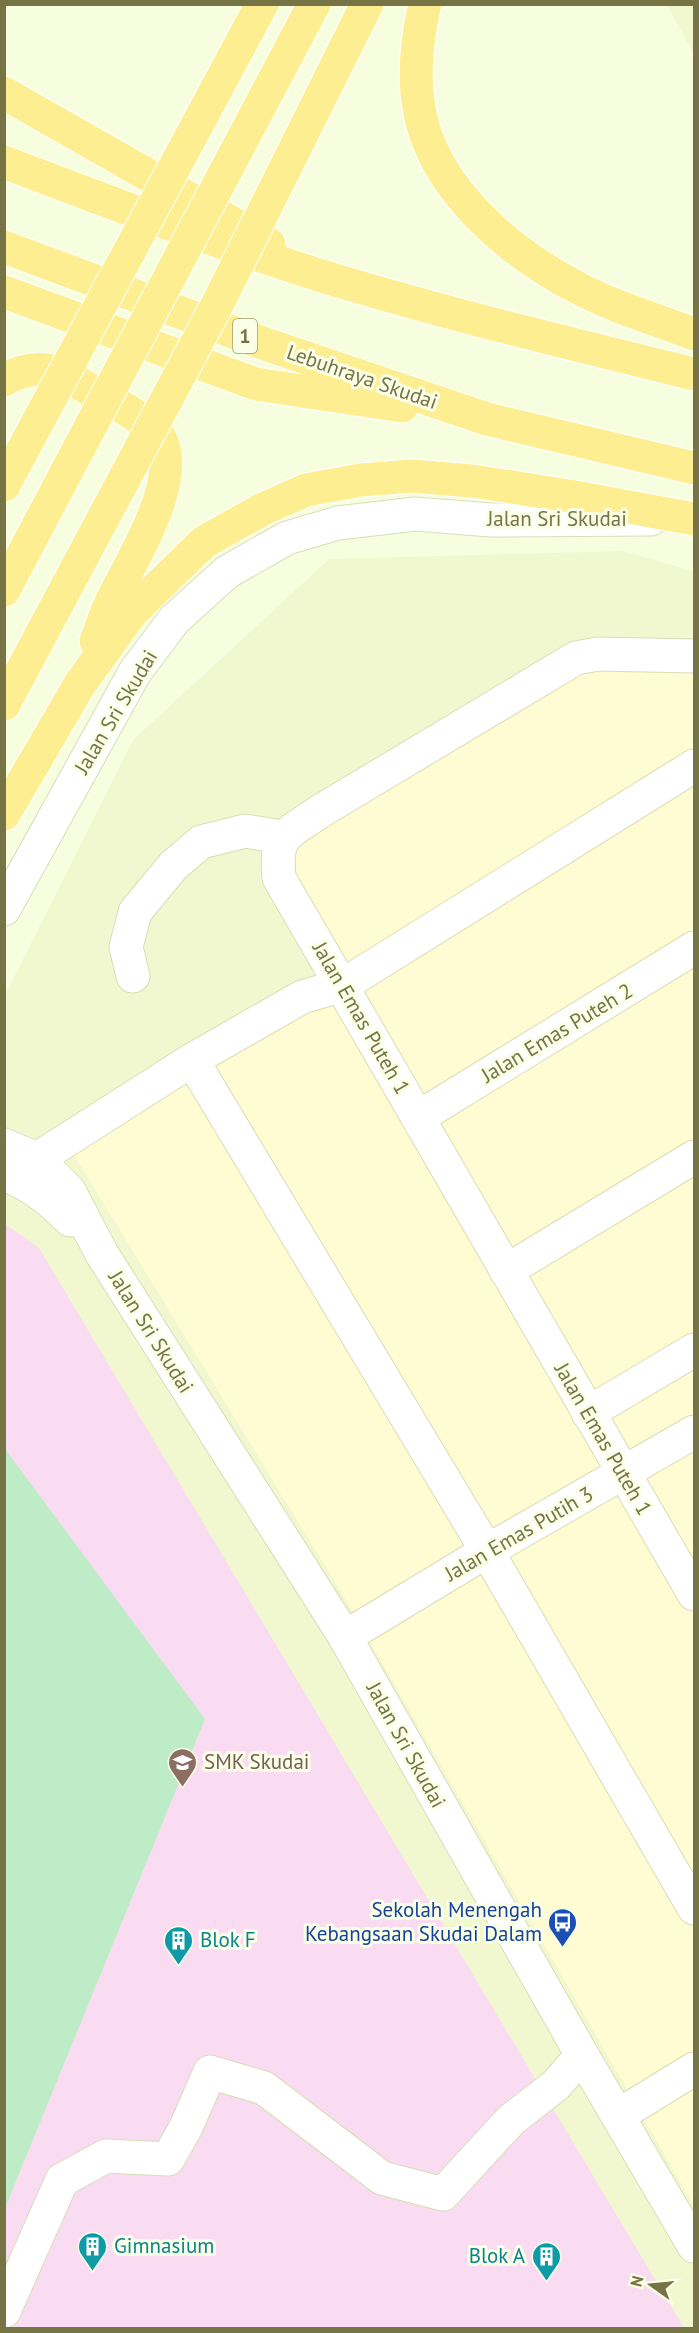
<svg xmlns="http://www.w3.org/2000/svg" width="699" height="2333" font-family="'PT Sans',sans-serif">
<style>
.residential{fill:#f1f8d0}
.commercial{fill:#fffbd2}
.education{fill:#fadcf2}
.green{fill:#bdecc7}
.lines{fill:none;stroke-linecap:round;stroke-linejoin:round}
.minor-casing{stroke:#daddb6;stroke-width:35}
.highway-casing{stroke:#fff;stroke-width:35}
.minor{stroke:#fff;stroke-width:33}
.highway{stroke:#fdef91;stroke-width:33}
.highway-bridge-casing{stroke:#fff;stroke-width:35;stroke-linecap:butt}
.highway-bridge{stroke:#fdef91;stroke-width:33}
.labels{text-anchor:middle;stroke-width:6;stroke-linejoin:round;paint-order:stroke}
.shield{fill:#faffe7;stroke:#9e9e76;stroke-width:1.5}
.shield-label{font-size:20px;font-weight:bold;fill:#767445}
.street-label{font-size:21px;fill:#767445;stroke:#faffe7}
.education-label{font-size:21px;fill:#785e54;stroke:#faffe7;text-anchor:start}
.transit-label{font-size:21px;fill:#164399;stroke:#faffe7;text-anchor:end}
.culture-label{font-size:21px;fill:#0d838f;stroke:#faffe7;text-anchor:start}
</style>
<rect width="100%" height="100%" fill="#f7fedf"/>
<g class="residential">
<path d="M 667,5 L 694,5 L 694,54 Z"/>
<path d="M 623,551 L 694,571 L 694,2328 L 5,2328 L 4,997 L 133,740 L 329,559 Z"/>
</g>
<path class="commercial" d="M 587,666 L 694,671 L 694,2206 L 349,1605 L 68,1145 L 306,1003 L 357,987 L 290,872 L 292,845 Z"/>
<path class="education" d="M 4,1223 L 39,1248 L 684,2328 L 5,2328 Z"/>
<path class="green" d="M 5,1449 L 205,1719 L 5,2208 Z"/>
<g class="lines">
<defs>
<g id="minor">
<path d="M 694,656 L 598,654 L 576,658 L 319,812 C 285,836 275,834 279,878 L 694,1594"/>
<path d="M 4,909 L 135,672 L 174,620 L 227,572 L 287,538 L 338,523 L 415,514 L 491,520 L 651,519"/>
<path d="M 133,976 L 126,947 L 135,912 L 173,866 L 201,842 L 245,831 L 283,837"/>
<path d="M 192,1060 L 487,1551 L 694,1908"/>
<path d="M 419,1117 L 694,948"/>
<path d="M 4,1145 L 37,1159 L 69,1191 L 102,1254 L 345,1637 L 582,2055 L 694,2246"/>
<path d="M 37,1159 L 192,1060 L 302,997 L 343,985 L 694,766"/>
<path d="M 4,1174 C 31,1184 51,1200 70,1220"/>
<path d="M 506,1271 L 694,1157"/>
<path d="M 588,1413 L 694,1350"/>
<path d="M 345,1637 L 487,1551 L 694,1432"/>
<path d="M 619,2115 L 694,2069"/>
<path d="M 4,2311 L 62,2180 L 106,2156 L 168,2159 L 186,2127 L 210,2072 L 264,2088 L 382,2178 L 443,2194 L 511,2120 L 556,2085 L 582,2055"/>
</g>
<g id="highway">
<path d="M 425,4 C 417,38 413,74 419,108 C 432,188 509,252 576,287 C 613,307 655,319 694,334"/>
<path d="M 4,93 L 269,244"/>
<path d="M 4,162 C 111,203 217,243 325,277 C 447,314 571,344 694,374"/>
<path d="M 4,247 L 268,345 L 487,419 L 694,468"/>
<path d="M 4,292 L 256,384 L 402,406"/>
<path d="M 4,380 C 41,359 60,372 92,391 C 113,403 138,414 154,430 C 192,469 129,564 111,602 C 105,615 101,628 96,641"/>
<path d="M 4,814 L 80,684 L 131,613 L 204,542 L 263,509 L 306,490 L 361,480 L 411,476 L 472,481 L 569,496 L 694,519"/>
</g>
</defs>
<use href="#minor" class="minor-casing"/>
<use href="#highway" class="highway-casing"/>
<use href="#minor" class="minor"/>
<use href="#highway" class="highway"/>
<defs>
<g id="highway-bridge">
<path d="M 4,485 L 262,4"/>
<path d="M 4,590 L 314,4"/>
<path d="M 4,704 L 217,305 L 367,4"/>
</g>
</defs>
<use href="#highway-bridge" class="highway-bridge-casing"/>
<use href="#highway-bridge" class="highway-bridge"/>
</g>
<defs>
<symbol id="school-pin" viewBox="-11 -11 22 30"><path d="M0 17L-7.5 6A9.5 9.5 0 1 1 7.5 6Z" fill="#8d6e63" stroke="#faffe7"/><path d="M0-5L7-2L0 1L-7-2ZM-4 1L0 2.5L4 1V4Q0 6-4 4Z" fill="#fff"/></symbol>
<symbol id="bus-pin" viewBox="-11 -11 22 30"><path d="M0 17L-7.5 6A9.5 9.5 0 1 1 7.5 6Z" fill="#1a4fb4" stroke="#faffe7"/><path d="M-5-6H5V4H4V6H2V4H-2V6H-4V4H-5ZM-3.5-4V0h7V-4ZM-3.5 1.2v1.5H-2V1.2ZM2 1.2v1.5H3.5V1.2Z" fill="#fff"/></symbol>
<symbol id="building-pin" viewBox="-11 -11 22 30"><path d="M0 17L-7.5 6A9.5 9.5 0 1 1 7.5 6Z" fill="#0f9aa8" stroke="#faffe7"/><path d="M-4-6H4V6H1V3H-1V6H-4ZM-2.5-4.3h1.7v1.8h-1.7ZM.8-4.3h1.7v1.8H.8ZM-2.5-1h1.7V.8h-1.7ZM.8-1h1.7V.8H.8Z" fill="#fff"/></symbol>
</defs>
<g fill-rule="evenodd">
<use href="#school-pin" x="166" y="1746" width="33" height="45"/>
<use href="#bus-pin" x="546" y="1906" width="33" height="45"/>
<use href="#building-pin" x="162" y="1924" width="33" height="45"/>
<use href="#building-pin" x="76" y="2230" width="33" height="45"/>
<use href="#building-pin" x="530" y="2240" width="33" height="45"/>
</g>
<g class="labels">
<rect class="shield" x="233" y="319" width="24" height="34" rx="4.5"/>
<g class="shield-label">
<text x="245" y="343">1</text>
</g>
<g class="street-label">
<text transform="translate(362 377) rotate(19)" y="7">Lebuhraya Skudai</text>
<text x="557" y="526">Jalan Sri Skudai</text>
<text transform="translate(116 712) rotate(-59)" y="7">Jalan Sri Skudai</text>
<text transform="translate(361 1018) rotate(60)" y="7">Jalan Emas Puteh 1</text>
<text transform="translate(557 1033) rotate(-31)" y="7">Jalan Emas Puteh 2</text>
<text transform="translate(151 1332) rotate(58)" y="7">Jalan Sri Skudai</text>
<text transform="translate(603 1439) rotate(60)" y="7">Jalan Emas Puteh 1</text>
<text transform="translate(519 1534) rotate(-30)" y="7">Jalan Emas Putih 3</text>
<text transform="translate(406 1745) rotate(61)" y="7">Jalan Sri Skudai</text>
</g>
<g class="education-label">
<text x="204" y="1769">SMK Skudai</text>
</g>
<g class="transit-label">
<text x="542" y="1917">Sekolah Menengah<tspan x="542" dy="24">Kebangsaan Skudai Dalam</tspan></text>
</g>
<g class="culture-label">
<text x="200" y="1947">Blok F</text>
<text x="114" y="2253">Gimnasium</text>
<text x="525" y="2263" text-anchor="end">Blok A</text>
</g>
</g>
<rect width="699" height="2333" fill="none" stroke="#767445" stroke-width="12"/>
<g transform="translate(651 2285) rotate(285)" stroke="#faffe7" stroke-width="4.5" paint-order="stroke">
<path d="M0-4.5L10 22L0 15L-10 22Z" fill="#767445"/>
<text y="-9" font-size="16" font-weight="bold" text-anchor="middle" fill="#767445">N</text>
</g>
</svg>
